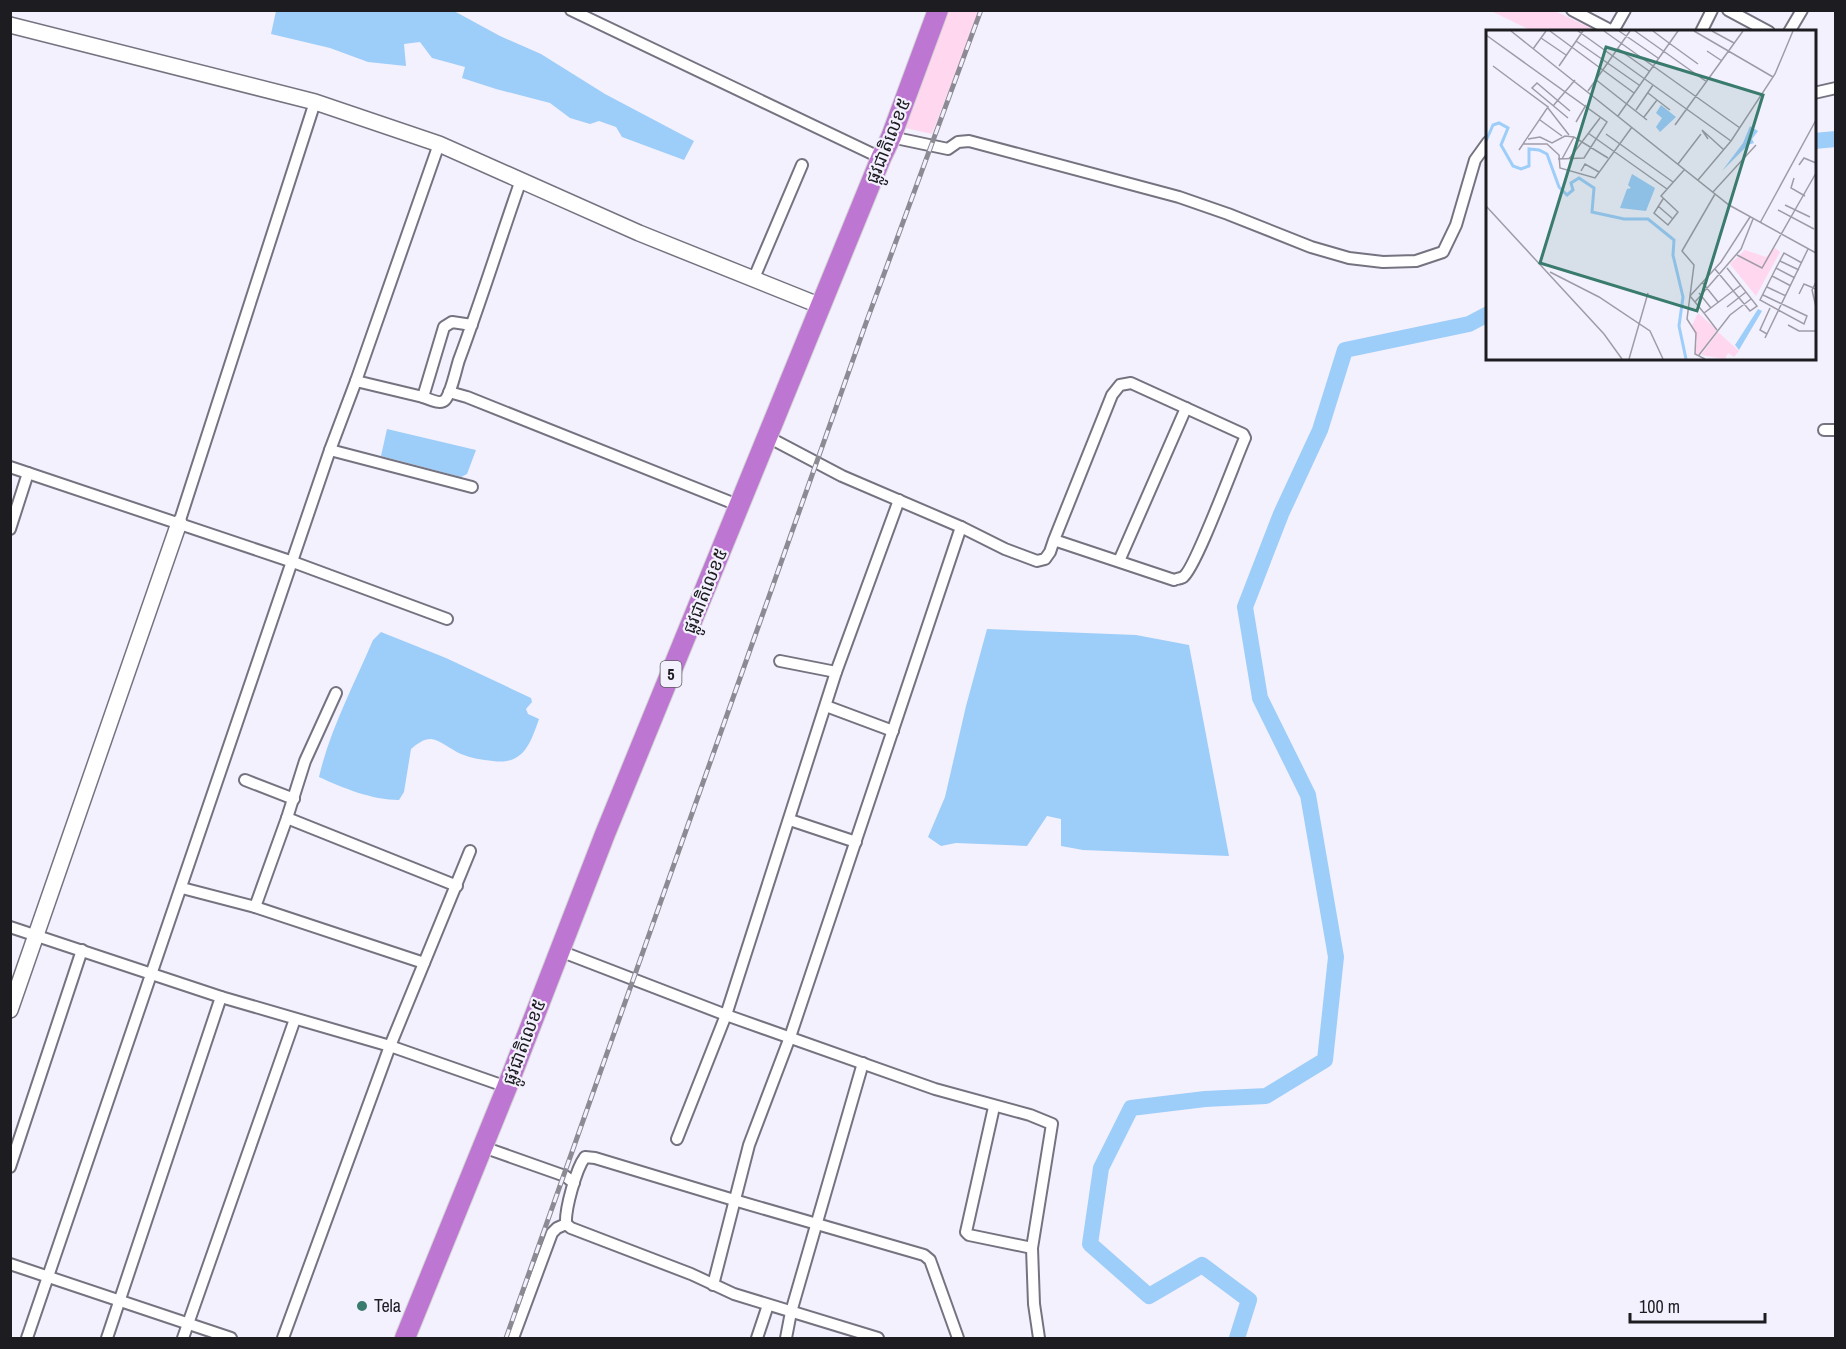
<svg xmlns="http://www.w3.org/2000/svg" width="1846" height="1349" font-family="'Archivo Narrow','Noto Sans Khmer',sans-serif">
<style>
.green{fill:#ffd7ef}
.water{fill:#9dcdf9}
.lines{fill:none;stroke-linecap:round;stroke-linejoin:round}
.river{stroke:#9dcdf9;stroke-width:16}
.street-casing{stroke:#767381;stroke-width:14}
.secondary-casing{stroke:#767381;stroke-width:18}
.highway-casing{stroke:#d2d2d3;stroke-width:22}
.street{stroke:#fff;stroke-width:10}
.secondary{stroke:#fff;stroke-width:15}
.highway{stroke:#bd77d2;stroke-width:20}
.rail-casing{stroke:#8c8a93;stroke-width:5}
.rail{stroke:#f4f1fe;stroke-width:3;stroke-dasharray:9;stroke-linecap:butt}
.poi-dot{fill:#397b6d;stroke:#f4f1fe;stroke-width:2}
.labels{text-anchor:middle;stroke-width:4.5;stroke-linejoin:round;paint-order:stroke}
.shield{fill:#f4f1fe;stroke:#5e5c63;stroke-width:1.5}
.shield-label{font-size:16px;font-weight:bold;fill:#1d1c21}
.street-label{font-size:18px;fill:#1d1c21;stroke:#f4f1fe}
.poi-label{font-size:18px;fill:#1d1c21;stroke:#f4f1fe;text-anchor:start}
.inset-river{fill:none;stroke:#9dcdf9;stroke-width:3}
.inset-road{fill:none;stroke:#9e9ca6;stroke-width:1.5}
.view{fill:#397b6d;fill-opacity:0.15;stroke:#397b6d;stroke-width:3}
.inset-edge{fill:none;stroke:#1d1c21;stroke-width:3}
</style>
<rect width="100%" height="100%" fill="#f4f1fe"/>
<g class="green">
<path d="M 947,11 L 979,11 L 932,134 L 905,128 Z"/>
<path d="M 1491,11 L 1555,11 L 1597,31 L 1532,31 Z"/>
</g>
<g class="water">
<path d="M 276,11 L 454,11 L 500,36 L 541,54 L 605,94 L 694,141 L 684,160 L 622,137 L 616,127 L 599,121 L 590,124 L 570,118 L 550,103 L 496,89 L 462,78 L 465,67 L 432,58 L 420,42 L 404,44 L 406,66 L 368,62 L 330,48 L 271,34 Z"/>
<path d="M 387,429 L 476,450 L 467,474 L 461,477 L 381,456 Z"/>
<path d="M 987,629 L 1136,635 L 1189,645 L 1229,856 L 1083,850 L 1061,846 L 1061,819 L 1047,816 L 1027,846 L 956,843 L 941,846 L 928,837 L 945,797 L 966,706 Z"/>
<path d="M 381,632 L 446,658 L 531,698 L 532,702 L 526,709 L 528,714 L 539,719 C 530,745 523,765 493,761 C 482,760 471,758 461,754 C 451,750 441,740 431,739 C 423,739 417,744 411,749 L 404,792 L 399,800 C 372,800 343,788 319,777 C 330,729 354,685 373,640 Z"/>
</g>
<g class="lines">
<g class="river">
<path d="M 1814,141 L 1836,139"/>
<path d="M 1237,1338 L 1249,1300 L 1202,1265 L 1149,1296 L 1090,1244 L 1101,1168 L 1131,1108 L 1205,1099 L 1266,1096 L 1325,1060 L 1336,957 L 1308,795 L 1260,698 L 1245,607 L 1281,514 L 1320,430 L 1345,350 L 1469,324 L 1488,314"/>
</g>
<defs>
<g id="street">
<path d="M 571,10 L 881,158"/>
<path d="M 1572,10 L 1614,32"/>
<path d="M 1728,10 L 1769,32"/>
<path d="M 1613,31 L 1625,10"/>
<path d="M 1701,32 L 1712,10"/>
<path d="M 1789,32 L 1802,10"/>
<path d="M 1814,93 L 1836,88"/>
<path d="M 891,137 L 948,149 L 958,142 L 969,141 L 1179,197 L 1228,214 L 1311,247 L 1349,258 L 1383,262 L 1416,261 L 1443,252 L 1456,225 L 1475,160 L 1488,142"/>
<path d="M 754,278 L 802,165"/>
<path d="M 472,325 L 452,322 L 444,327 L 423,397 C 429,399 440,405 445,400 C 451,394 456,369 459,360 C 481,301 500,240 521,180"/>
<path d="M 356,381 L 423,397"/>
<path d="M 449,392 L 467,397 L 740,506"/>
<path d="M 1824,430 L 1836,430"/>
<path d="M 768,437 L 842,476 L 961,527 L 1005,549 L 1037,561 L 1045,559 L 1050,552 L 1054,540 L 1112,395 L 1120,385 L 1131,383 L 1243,434 L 1245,438 C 1236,458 1195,570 1183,577 C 1183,578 1175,579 1174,580 L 1054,540"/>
<path d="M 330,450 L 472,487"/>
<path d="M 10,467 L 293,562 L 447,619"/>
<path d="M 179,523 L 315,102"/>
<path d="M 10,529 L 28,473"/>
<path d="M 1119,561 L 1186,408"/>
<path d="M 780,661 L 836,672"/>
<path d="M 826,706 L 893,731"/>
<path d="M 245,780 L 294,799"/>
<path d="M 287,818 L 457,886"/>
<path d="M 790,820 L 856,842"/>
<path d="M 182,888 L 255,907 L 424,963"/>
<path d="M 255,907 L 287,818 L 305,761 L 336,693"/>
<path d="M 10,927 L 221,997 L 390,1046 L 507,1087"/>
<path d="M 560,951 L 726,1015 L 935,1089 L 1030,1115 L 1052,1124 L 1032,1248 L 1034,1304 L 1039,1338"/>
<path d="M 994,1107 L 966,1232 L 969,1235 L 1032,1248"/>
<path d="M 677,1139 L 726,1015 L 836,672 L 899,500"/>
<path d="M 483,1147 L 565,1176 L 574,1183"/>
<path d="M 10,1167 L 82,950"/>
<path d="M 566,1224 C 565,1209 576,1169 585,1157 L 595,1158 L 734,1200 L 924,1255 L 930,1260 L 958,1338"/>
<path d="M 566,1224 L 571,1228 L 691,1274 L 734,1294 L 878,1338"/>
<path d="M 10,1264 L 231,1338"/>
<path d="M 713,1285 L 749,1145 L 790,1037 L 961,527"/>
<path d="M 27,1338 L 330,450 L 356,381 L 439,144"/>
<path d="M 107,1338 L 221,997"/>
<path d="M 183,1338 L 295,1019"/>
<path d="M 283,1338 L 390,1046 L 470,851"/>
<path d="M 513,1338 L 552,1233 L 557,1228 L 566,1224"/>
<path d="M 757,1338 L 768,1305"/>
<path d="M 786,1338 L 791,1312 L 863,1063"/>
</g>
<g id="secondary">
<path d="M 10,25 L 315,102 L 439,144 L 639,233 L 821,306"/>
<path d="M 10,1010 L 179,523"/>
</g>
<path id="highway" d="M 405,1338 L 507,1087 L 605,834 L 881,158 L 891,137 L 938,10"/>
</defs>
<use href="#street" class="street-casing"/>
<use href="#secondary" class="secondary-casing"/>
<use href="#highway" class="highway-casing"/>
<use href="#street" class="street"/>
<use href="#secondary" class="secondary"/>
<use href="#highway" class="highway"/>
<defs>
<path id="rail" d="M 506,1338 L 866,323 L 981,10"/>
</defs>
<use href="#rail" class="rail-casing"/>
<use href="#rail" class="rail"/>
</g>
<circle class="poi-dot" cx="362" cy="1306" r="6"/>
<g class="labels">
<rect class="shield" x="660.5" y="661" width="21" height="26" rx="4.5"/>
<g class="shield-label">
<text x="671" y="680">5</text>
</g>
<g class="street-label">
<text transform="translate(888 141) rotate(-68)" y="6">ផ្លូវជាតិលេខ៥</text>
<text transform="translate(705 591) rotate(-68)" y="6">ផ្លូវជាតិលេខ៥</text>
<text transform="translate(524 1042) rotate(-69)" y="6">ផ្លូវជាតិលេខ៥</text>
</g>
<g class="poi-label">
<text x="374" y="1312">Tela</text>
</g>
</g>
<g transform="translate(1486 30)">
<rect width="330" height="330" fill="#f4f1fe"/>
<path d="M 289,218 L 294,222 L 270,266 L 244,234 L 259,220 L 280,227 ZM 212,283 L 231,300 L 213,325 L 209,324 L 211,311 L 206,295 ZM 232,302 L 253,321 L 248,327 L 242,323 L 239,329 L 215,325 Z" fill="#ffd7ef"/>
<path d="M 175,75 L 190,87 L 174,102 L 170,97 L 176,88 L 170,83 ZM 264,96 L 272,101 L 266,109 L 268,113 L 262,115 L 236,141 L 257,113 ZM 146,144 L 169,158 L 160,181 L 134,178 L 141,159 L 145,158 L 142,155 ZM 272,279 L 276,281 L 253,320 L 249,315 Z" fill="#9dcdf9"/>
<path class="inset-river" d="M 0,111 L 7,95 L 13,93 L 22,98 L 15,115 L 27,136 L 35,139 L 43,136 L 43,119 L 53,120 L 61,124 L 73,157 L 81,165 L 87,160 L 85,153 L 93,148 L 108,158 L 106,182 L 138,189 L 162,189 L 188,210 L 187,225 L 197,267 L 193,296 L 200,329"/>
<path class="inset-road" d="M 25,1 L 243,175 L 330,223M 64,1 L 148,63M 92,1 L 245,111M 118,1 L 254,98M 133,1 L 172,28M 149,1 L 221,52M 167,1 L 183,13M 208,1 L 287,47M 226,1 L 248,13M 0,5 L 121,92 L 98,128 L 72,129M 55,8 L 80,25M 90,11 L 153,55M 183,13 L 212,34M 131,18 L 163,41M 47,19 L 60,1M 221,21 L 236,31M 7,36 L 62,77 L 37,114M 73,36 L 97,1M 109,49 L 161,90M 102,61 L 144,1M 162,63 L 184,80M 67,76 L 89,50M 62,78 L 83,105M 150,80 L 167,55M 132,86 L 192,1M 158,87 L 171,70M 82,88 L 46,58 L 51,53 L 84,81M 54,90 L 76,106M 90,92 L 100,75M 189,95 L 257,1M 102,103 L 181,159M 120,104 L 187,152M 42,109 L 54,107 L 66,113 L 79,106 L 88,107M 222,109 L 216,100 L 238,120M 33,120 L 37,114 L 61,114 L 73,125 L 74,138 L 109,148 L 146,97M 76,129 L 88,107 L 122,128M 83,129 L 114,88M 192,134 L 215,104M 313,135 L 318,128 L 330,133M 95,141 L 99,134 L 113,142M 308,148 L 305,158 L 319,166M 212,150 L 245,111 L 289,44 L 307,1M 227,162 L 270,115M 177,169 L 168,183 L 182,195 L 192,182 L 175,166 L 199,139M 299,175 L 324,187M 0,176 L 118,304 L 136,329M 172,176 L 187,189M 292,180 L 328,199M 274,193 L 330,90M 251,225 L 276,238 L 330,143M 294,231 L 313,240M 290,238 L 309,248M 229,239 L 264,281 L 271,276 L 241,238M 64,242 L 113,267 L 164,301 L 177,329M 286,246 L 305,256M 216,252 L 232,272M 330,252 L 326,260 L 330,277M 255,255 L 218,283 L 204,266 L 235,232 L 264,187M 281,257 L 300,266M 213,263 L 225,278M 313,264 L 318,254 L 330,259M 277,265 L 321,286 L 318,294 L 274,270 L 290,238 L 298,223 L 316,233M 209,272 L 255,219 L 267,189M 241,277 L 260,262M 218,283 L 231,300M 302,295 L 313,301 L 330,301M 281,304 L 274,300 L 284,278M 279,308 L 322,219M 213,325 L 244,285 L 265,269M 143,329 L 162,263M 219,329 L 209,324 L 210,303 L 201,289 L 208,235 L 196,221 L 229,164"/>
<path class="view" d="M 120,17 L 277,65 L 211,281 L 54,233 Z"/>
<rect width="330" height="330" class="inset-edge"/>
</g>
<rect width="1846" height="1349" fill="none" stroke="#1d1c21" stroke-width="24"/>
<path d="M1630 1313v9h135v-9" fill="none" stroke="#1d1c21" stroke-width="3"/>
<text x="1639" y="1313" font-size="18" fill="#1d1c21" stroke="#f4f1fe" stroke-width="4.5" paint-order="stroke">100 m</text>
</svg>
